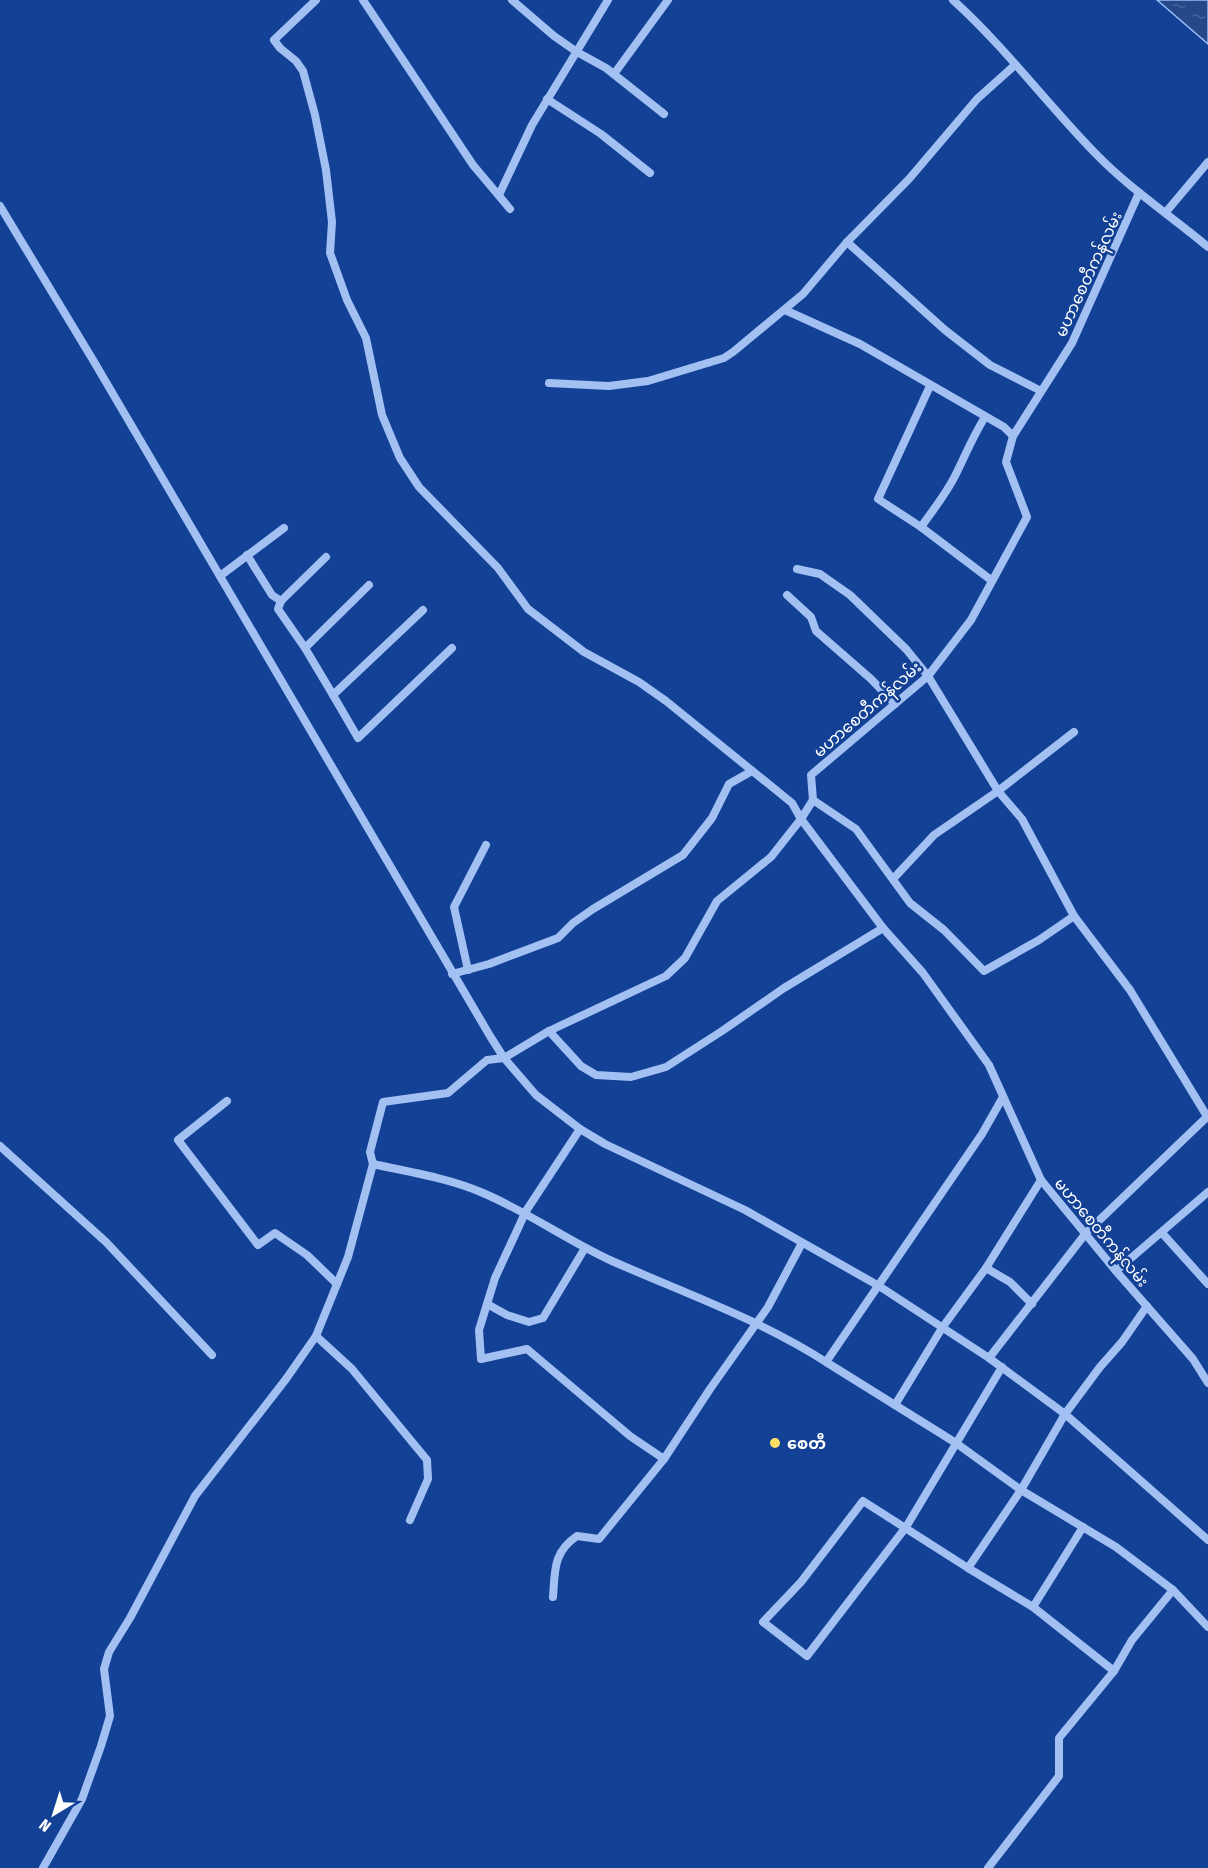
<svg xmlns="http://www.w3.org/2000/svg" width="1208" height="1868" viewBox="0 0 1208 1868" font-family="'Fira Sans Condensed','Noto Sans Myanmar',sans-serif">
<defs>
<pattern id="water-ripples" width="26" height="14" patternUnits="userSpaceOnUse" patternTransform="scale(1.5)"><rect width="26" height="14" fill="#254888"/><path d="M2 4q2-2 4 0t4 0M15 11q2-2 4 0t4 0" fill="none" stroke="#46639a"/></pattern>
</defs>
<rect width="100%" height="100%" fill="#134196"/>
<path fill="url(#water-ripples)" stroke="#95baf6" stroke-width="1.5" d="M1157,0h51v44z"/>
<g fill="none" stroke-linecap="round" stroke-linejoin="round">
<g stroke="#a3c0f3" stroke-width="8">
<path d="M316,0l-42,40 6,8 16,13 7,10 12,44 11,55 6,52 -2,31 17,47 19,38 16,77 18,43 19,29 79,81 30,41 56,43 55,30 27,19 126,102 9,16 -30,38 -54,44 -32,57 -19,18 -117,55 -45,27 -17,2 -39,33 -65,9 -13,50 3,12"/>
<path d="M363,0l110,165 37,44"/>
<path d="M512,0l42,36 23,16 29,16 58,46"/>
<path d="M953,0c52,47 94,104 143,154 34,35 75,62 112,93"/>
<path d="M614,74l54,-74"/>
<path d="M547,99l54,35 49,39"/>
<path d="M1139,193l-67,150 -59,93 -7,26 21,55 -56,103 -43,56 -117,99 2,25 -12,19 82,109 40,45 66,92 52,115 75,91 77,88 15,24"/>
<path d="M499,195l33,-70 76,-125"/>
<path d="M0,206l93,154 397,676 14,22 32,37 44,34 25,15 140,66 134,76 110,72 76,56 143,126"/>
<path d="M1166,212l42,-50"/>
<path d="M847,242l98,88 45,35 51,26"/>
<path d="M785,310l75,34 144,83 9,9"/>
<path d="M549,383l60,3 39,-5 76,-23 9,-6 70,-58 44,-52 62,-63 68,-80 38,-34"/>
<path d="M930,386l-52,113 43,28 70,53"/>
<path d="M921,527c12,-17 25,-33 34,-51 11,-22 17,-38 30,-59"/>
<path d="M247,555l25,40 9,6 45,-44"/>
<path d="M797,569l23,5 30,21 56,54 22,27 70,115 24,28 52,97 56,74 78,128"/>
<path d="M220,576l64,-48"/>
<path d="M787,595l24,22 5,14 55,48 24,25"/>
<path d="M281,601l-3,8 27,39 64,-63"/>
<path d="M305,648l28,47 90,-85"/>
<path d="M333,695l25,43 94,-90"/>
<path d="M813,800l43,29 54,74 34,27 40,41 55,-31 35,-24"/>
<path d="M893,879l41,-44 64,-44 76,-59"/>
<path d="M468,970l-14,-63 32,-62"/>
<path d="M452,974l37,-10 69,-26 15,-15 20,-14 90,-54 29,-37 17,-34 23,-13"/>
<path d="M549,1031l32,35 15,9 35,2 35,-10 56,-36 62,-43 99,-60"/>
<path d="M1003,1097l-21,37 -156,228 130,81 65,47 95,57 57,43 -41,50 -18,31"/>
<path d="M227,1101l-49,39 80,105 17,-12 32,22 30,29"/>
<path d="M580,1129l-54,82 -31,67 -16,52 2,29 46,-10 103,87 34,23"/>
<path d="M0,1146l106,96 106,113"/>
<path d="M1162,1233l46,51"/>
<path d="M986,1268l24,14 22,22"/>
<path d="M1116,1271l92,-79"/>
<path d="M487,1304l20,11 22,7 14,-4 42,-70"/>
<path d="M316,1336l36,33 75,91 1,19 -18,41"/>
<path d="M989,1358l97,-125 122,-117"/>
<path d="M895,1405l47,-77 44,-60 55,-88"/>
<path d="M968,1568l-105,-67 -62,81 -38,40 44,34 99,-129 96,-160"/>
<path d="M1173,1590l35,37"/>
<path d="M553,1597c2,-26 0,-45 24,-61l22,3 65,-80 46,-70 58,-82 34,-64"/>
<path d="M1033,1607l50,-80"/>
<path d="M43,1868l39,-69 19,-53 9,-30 -6,-47 5,-17 21,-34 65,-122 91,-117 30,-43 32,-79 25,-93c36,8 76,14 110,29 45,19 85,48 129,68 72,32 147,58 214,101"/>
<path d="M988,1868l71,-92v-38l55,-67 -81,-64 -65,-39 53,-78 44,-76 35,-47 22,-25 25,-36"/>
</g>
</g>
<circle fill="#ffe065" stroke="#134196" stroke-width="2" cx="775" cy="1443" r="6"/>
<g text-anchor="middle" stroke-width="5" stroke-linejoin="round" paint-order="stroke">
<g font-size="16" fill="#fff" stroke="#134196">
<text transform="translate(1088 274) rotate(-65)" y="6">မဟာစေတီကန်လမ်း</text>
<text transform="translate(867 709) rotate(-41)" y="6">မဟာစေတီကန်လမ်း</text>
<text transform="translate(1102 1232) rotate(50)" y="6">မဟာစေတီကန်လမ်း</text>
</g>
<g font-size="16" font-weight="bold" fill="#fff" stroke="#134196" text-anchor="start">
<text x="787" y="1449">စေတီ</text>
</g>
</g>
<g transform="translate(54 1814) rotate(218)" stroke="#134196" stroke-width="4.5" paint-order="stroke">
<path d="M0-4.5L10 22L0 15L-10 22Z" fill="#ffffff"/>
<text y="-9" font-size="16" font-weight="bold" text-anchor="middle" fill="#ffffff">N</text>
</g>
</svg>
